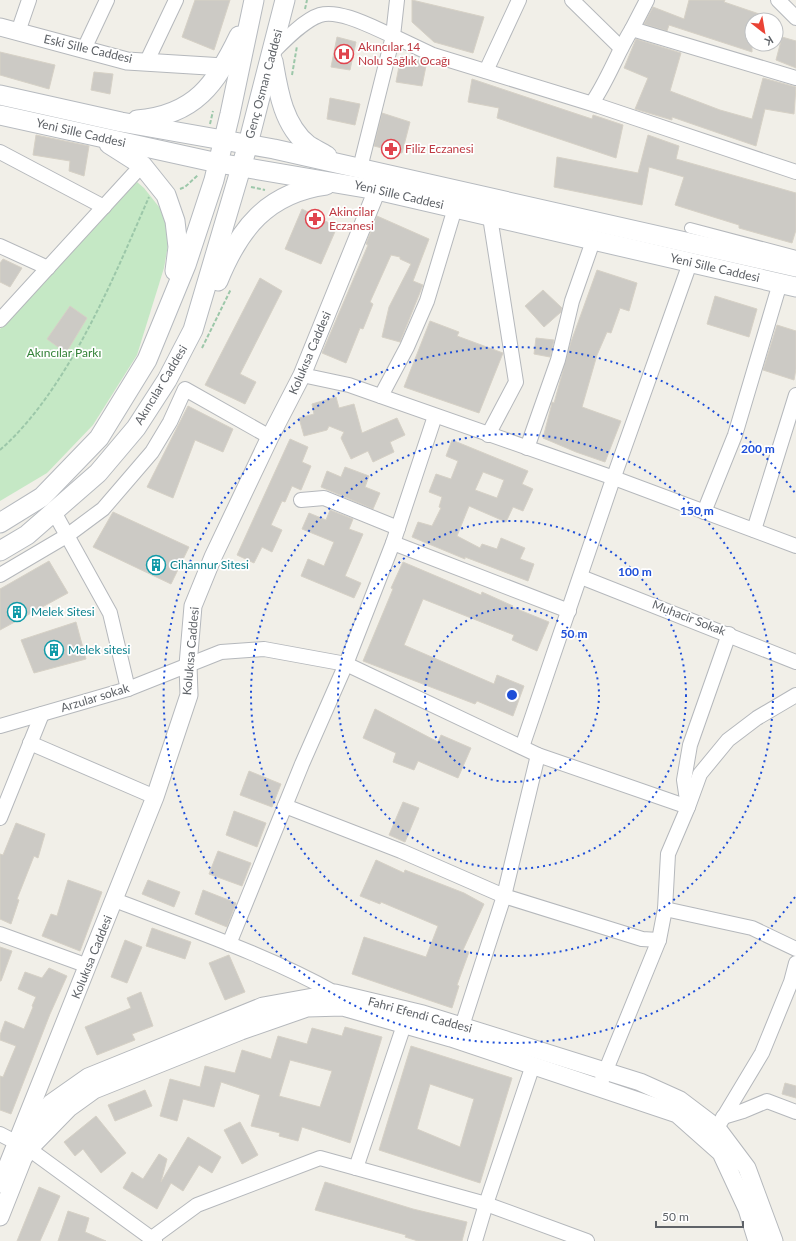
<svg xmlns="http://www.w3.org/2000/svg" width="796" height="1241" viewBox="0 0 796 1241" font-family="Lato,sans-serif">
<rect width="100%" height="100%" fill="#f1efe8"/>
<path fill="#c5e8c5" d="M137,182l7,6 19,24 6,27 -5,29 -27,87 -44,70 -46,48 -47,28v-172z"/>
<g fill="#cccac5" stroke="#d6d1c6" fill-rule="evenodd">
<path d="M195,0h35l-16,50 -32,-13z"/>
<path d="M412,0l72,17 -11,36 -39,-11 -22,-20z"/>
<path d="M689,0h36l-1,2 47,16v2h-19v32l-83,-27 -2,6 -23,-7 9,-17 31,12z"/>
<path d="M337,37l19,5 -6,28 -19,-3z"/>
<path d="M782,37l14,4v27l-20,-8z"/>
<path d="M636,39l45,14 -11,38 50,19 32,9 11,-41 33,9 -2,27 -29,-5 -9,37 -84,-29v3l-37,-11 13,-31 -24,-10z"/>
<path d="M0,52l55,13 -6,24 -49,-14z"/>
<path d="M401,56l26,5 -5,25 -26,-4z"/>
<path d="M94,72l19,2 -3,20 -19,-4z"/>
<path d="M472,79l120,40 1,-4 30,10 -7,33 -119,-40 2,-10 -31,-6z"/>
<path d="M330,98l30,6 -5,21 -28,-6z"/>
<path d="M382,113l28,9 -8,31 -28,-7z"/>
<path d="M36,135l53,11 -5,30 -15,-5 1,-10 -37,-6z"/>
<path d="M648,135l31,11 -3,13 120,34v37l-4,13 -53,-15v-3l-64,-20 9,-28 -35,-10 -7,38 -88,-18 3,-30 81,16z"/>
<path d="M302,209l35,18 -16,37 -36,-15z"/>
<path d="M377,216l52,23 -16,42 10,4 -23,57 -18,-5 7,-30 22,-43 -11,-5v-2l-9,-2 -21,47 3,2 -10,25 -3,-1 -14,35 -24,-10 46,-108 -2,-1z"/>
<path d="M3,259l19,9 -12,19 -10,-5v-19z"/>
<path d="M597,270l40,13 -8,28 -9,-3 -9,25 -4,-1 -10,23 -15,52 39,14 -16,41 -29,-10 -33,-14 8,-31 1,-5 2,1 17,-61z"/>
<path d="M260,278l22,13 -42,83 16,8 -11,22 -40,-19z"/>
<path d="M543,290l19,18 -1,4 -17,15 -19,-21z"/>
<path d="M715,296l42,13 -8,28 -42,-13z"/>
<path d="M70,306l17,12 -21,35 -19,-14z"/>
<path d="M430,321l29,11 -2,4 46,17 -24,60 -75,-26z"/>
<path d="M777,325l19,6v38l-2,11 -31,-10z"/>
<path d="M536,338l18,2 -4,17 -16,-3z"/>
<path d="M336,397l3,11 15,-4 8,29 35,-15 8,17 -15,7 4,10 -21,10 -5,-11 -17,8 -10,-21 3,-6 -15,-6 -2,4 -23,6 -5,-18 15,-4 -2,-10z"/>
<path d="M188,406l45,23 -10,23 -28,-12 -22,58 -26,-11z"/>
<path d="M290,439l18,8 -6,15 9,4 -10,24 -9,-4 -7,16 -3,-1 -11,24 11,5 -10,22 -10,-5 -8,16 -17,-8z"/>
<path d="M452,440l76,31 -6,13 11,5 -10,22 -10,-4 -7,15 -37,-16 -12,30 23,12 2,-4 15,5 4,-11 24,10 -5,11 14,5 -6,17 -63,-24v2l-53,-22 6,-15 14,4 9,-18 -2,-1 3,-10 -13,-5 7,-18 15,5 7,-18 -12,-5zM483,472l21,8 -7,18 -22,-8z"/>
<path d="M345,467l24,9 -4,11 15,6 -7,16 -52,-22 6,-16 14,6z"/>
<path d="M330,510l23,9 -4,10 14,5 -18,42 16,7 -7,15 -53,-22 7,-17 16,7 10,-24 -32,-13 7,-16 17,7z"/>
<path d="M113,512l76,35 -18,37 -78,-37z"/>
<path d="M49,561l19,32 -68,37v-41z"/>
<path d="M403,562l78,33 1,-3 31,14 -1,1 37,15 -12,29 -25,-11 2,-5 -91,-36 -19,46 90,39 3,-9 27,11 -11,30 -36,-15 -2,3 -112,-43 30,-72 -2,-1z"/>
<path d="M76,622l10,37 -52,14 -13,-33z"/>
<path d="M375,709l63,33 3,-7 30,13 -13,30 -40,-17 -4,9 -21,-8 3,-9 -33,-15z"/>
<path d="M249,771l32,13 -9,23 -32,-12z"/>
<path d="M403,802l16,6 -14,34 -16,-7z"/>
<path d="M234,811l32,12 -9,24 -31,-12z"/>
<path d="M16,823l29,11 -7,24 -4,-2 -17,43 2,1 -8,24 -11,-5v-65l3,1z"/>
<path d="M218,851l33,12 -9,23 -33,-12z"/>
<path d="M376,860l28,13 1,-3 59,23 20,11 -21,46 6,2 -12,33 2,1 -7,22 -100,-34 12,-37 62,20 12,-31 -57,-24 -1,2 -20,-8z"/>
<path d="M68,880l34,12 -22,59 -38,-15 9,-22 6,2z"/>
<path d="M148,880l32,12 -6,15 -32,-13z"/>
<path d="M203,890l33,13 -9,24 -32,-13z"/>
<path d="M152,928l39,14 -6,17 -39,-13z"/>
<path d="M125,940l17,7 -15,36 -16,-6z"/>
<path d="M0,947l12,4 -11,30h-1z"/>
<path d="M229,955l16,37 -20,8 -16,-37z"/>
<path d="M49,968l18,8 -17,38 -39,100 -11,-4v-34l3,1 13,-31 -16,-6v-5l5,-14 19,8 9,-22 -1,-1 4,-9 -18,-8 7,-17 17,6z"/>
<path d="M141,992l12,34 -21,8 3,6 -38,15 -12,-28 46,-19 -4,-10z"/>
<path d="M345,1027l37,10 -32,106 -48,-16 -4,14 -19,-5 1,-3 -29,-7 9,-31 -39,-13 -7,25 -31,-8 -6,22 -17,-5 10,-37 30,8 5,-21 30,7 7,-23 29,9 7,-23 29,8 5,-16 30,8zM290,1060l42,11 -12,36 -41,-11z"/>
<path d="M411,1046l101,32 -32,105 -101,-33zM430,1084l44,15 -14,48 -43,-18z"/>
<path d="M785,1083l11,3v12l-14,-4z"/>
<path d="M145,1090l7,16 -37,15 -7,-16z"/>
<path d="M96,1116l30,37 -25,20 -18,-24 -8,7 -11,-14z"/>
<path d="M240,1122l18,33 -16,9 -18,-34z"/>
<path d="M188,1137l33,20 -9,16 -13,-8 -16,26 -12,-8 -14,26 -34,-21 9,-16 11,7 16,-25 8,5 -6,23z"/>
<path d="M325,1182l88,27 54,13 -5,19h-44l-13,-4 1,-2 -91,-25z"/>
<path d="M39,1187l21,9 -20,45h-23z"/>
<path d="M68,1211l21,7 -4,14 21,9h-48z"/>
</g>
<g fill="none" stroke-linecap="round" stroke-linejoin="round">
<g stroke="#b5b8bc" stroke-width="12">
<path id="pedestrian" d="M690,228l106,28"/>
</g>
<g stroke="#b5b8bc" stroke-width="16">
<g id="minor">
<path d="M397,0l-4,36 40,19 166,51 197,66"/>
<path d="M572,0l49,48"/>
<path d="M647,0l-15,29 164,49"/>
<path d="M778,0l18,18"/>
<path d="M18,32l11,-32"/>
<path d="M84,49l23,-49"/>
<path d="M272,53c12,-12 32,-33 48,-38 20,-6 54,13 73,21l-33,132"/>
<path d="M147,61l29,-61"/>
<path d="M486,71l33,-71"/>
<path d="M592,103c16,-23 25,-50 40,-74"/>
<path d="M0,152l104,55"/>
<path d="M0,246l48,22"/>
<path d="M0,320l142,-155"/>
<path d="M302,375l47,10 265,93 182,68"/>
<path d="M381,396l26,-49 20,-46 28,-93"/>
<path d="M488,435l28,-53 -26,-165"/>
<path d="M527,448l31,-88 14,-59 21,-60"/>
<path d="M301,500l23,-2 74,30"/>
<path d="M54,512l56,101 18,76"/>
<path d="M704,512l31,-77 45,-152"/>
<path d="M754,530l42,-135"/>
<path d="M393,543l176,68"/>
<path d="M0,575l68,-40 35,-26 49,-57 18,-30 15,-33 85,48"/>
<path d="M581,577l215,85"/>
<path d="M0,726l128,-37 93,-37 43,-3 82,15 192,91 150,52 12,-33 28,-34 29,-22 39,-23"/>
<path d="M30,743l125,54"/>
<path d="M522,747l89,-262 79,-222"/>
<path d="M285,806l116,45 103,45 138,43 17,1"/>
<path d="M0,818l42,-104"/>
<path d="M115,900c74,29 150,54 220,93"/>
<path d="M665,909l87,19 44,21"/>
<path d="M0,934l88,32"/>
<path d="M229,944l73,-180 44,-100 47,-121 42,-127"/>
<path d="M462,1026l42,-130 34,-141"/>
<path d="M599,1087l60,-147 6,-31 3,-55 20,-47 -4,-27 6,-35 39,-111"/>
<path d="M723,1117l20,-6 24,-10 29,11"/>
<path d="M717,1128l45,-75 29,-71 5,-19"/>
<path d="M0,1134l29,15 126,92"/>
<path d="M356,1168l48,-143"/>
<path d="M151,1241l1,-3 45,-33 123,-47 166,46 101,37"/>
<path d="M475,1241l11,-37 47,-139"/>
</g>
</g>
<g stroke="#b5b8bc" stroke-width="19">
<g id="tertiary">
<path d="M0,27l127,34 97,6"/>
<path d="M26,1131l25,-28 37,-26 175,-71 72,-13 88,21 217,68 40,18 37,28 30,40 27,73"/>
<path d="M0,1184l155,-387 34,-102 -1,-30 5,-59 20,-49 57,-120 32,-62 75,-185"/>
<path d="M0,1217l23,-58 6,-10 40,-41 25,-18 147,-59 66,-23 36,-1 108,31 226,76 44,39 26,56 10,32"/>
</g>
</g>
<g stroke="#b6babf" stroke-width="21">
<g id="secondary">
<path d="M273,61c5,29 10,64 35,84 6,4 13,7 19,11"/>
<path d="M0,95l121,27 153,27 522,118"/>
<path d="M0,115l218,48 159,27 419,97"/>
<path d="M137,120c58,-5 79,-36 102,-84"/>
<path d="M109,144l33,21 24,30 9,26 3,26 -3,24"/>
<path d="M218,281c21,-52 49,-88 108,-96"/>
<path d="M0,523l42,-26 57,-59 48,-78 39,-95 28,-85 16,-66 24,-114"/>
<path d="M0,551l27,-16 71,-62 38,-45 31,-48 26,-50 55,-186 37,-144"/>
</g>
</g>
<g stroke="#9cc7a9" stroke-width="2" stroke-dasharray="4 2" stroke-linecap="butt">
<path d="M305,9l2,-9"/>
<path d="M292,75l5,-29"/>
<path d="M210,124l3,-13"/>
<path d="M251,187l14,3"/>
<path d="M180,189l5,-2 13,-12"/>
<path d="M202,348l29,-59"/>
<path d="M0,450c68,-60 113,-171 149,-253"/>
</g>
<use href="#pedestrian" stroke="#fff" stroke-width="10"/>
<use href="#minor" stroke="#fff" stroke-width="14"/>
<use href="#tertiary" stroke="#fff" stroke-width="17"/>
<use href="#secondary" stroke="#fff" stroke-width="19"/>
</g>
<g fill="none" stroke="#1d4ed8" stroke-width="2" stroke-dasharray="2 4">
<circle cx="512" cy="695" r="87"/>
<circle cx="512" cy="695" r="174"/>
<circle cx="512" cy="695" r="261"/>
<path d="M795 897A348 348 0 1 1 795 493"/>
</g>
<defs>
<g id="hospital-ring" transform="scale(1)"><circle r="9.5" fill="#fff" stroke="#e0444e" stroke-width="1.5"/><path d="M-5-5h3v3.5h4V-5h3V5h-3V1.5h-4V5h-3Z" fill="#e0444e"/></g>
<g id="pharmacy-ring" transform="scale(1)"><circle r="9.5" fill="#fff" stroke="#e0444e" stroke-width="1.5"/><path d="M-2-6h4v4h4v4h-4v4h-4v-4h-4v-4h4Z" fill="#e0444e"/></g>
<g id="building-ring" transform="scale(1)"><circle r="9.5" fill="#fff" stroke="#0f9aa8" stroke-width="1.5"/><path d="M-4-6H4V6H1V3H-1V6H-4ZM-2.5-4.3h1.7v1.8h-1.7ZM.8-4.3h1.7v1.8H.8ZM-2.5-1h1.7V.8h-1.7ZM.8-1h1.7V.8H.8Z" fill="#0f9aa8"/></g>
</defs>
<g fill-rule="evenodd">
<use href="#hospital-ring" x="344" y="54"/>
<use href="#pharmacy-ring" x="391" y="149"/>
<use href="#pharmacy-ring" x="315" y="219"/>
<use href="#building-ring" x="156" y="565"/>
<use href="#building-ring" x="17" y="612"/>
<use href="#building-ring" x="54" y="650"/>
</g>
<g text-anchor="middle" stroke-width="3.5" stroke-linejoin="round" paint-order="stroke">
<g font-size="12" fill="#be3a42" stroke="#fff" text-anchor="start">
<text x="358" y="51">Akıncılar 14<tspan x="358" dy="14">Nolu Sağlık Ocağı</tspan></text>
<text x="405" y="153">Filiz Eczanesi</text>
<text x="329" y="216">Akincilar<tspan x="329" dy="14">Eczanesi</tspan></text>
</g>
<g font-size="12" fill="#5f6368" stroke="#fff">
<text transform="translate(88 49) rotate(13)" y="4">Eski Sille Caddesi</text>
<text transform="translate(264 84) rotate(-75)" y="4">Genç Osman Caddesi</text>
<text transform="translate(81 133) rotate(13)" y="4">Yeni Sille Caddesi</text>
<text transform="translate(399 195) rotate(13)" y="4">Yeni Sille Caddesi</text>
<text transform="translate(715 268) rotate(13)" y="4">Yeni Sille Caddesi</text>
<text transform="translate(310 353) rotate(-67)" y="4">Kolukısa Caddesi</text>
<text transform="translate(161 385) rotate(-59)" y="4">Akıncılar Caddesi</text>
<text transform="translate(689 618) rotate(21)" y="4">Muhacir Sokak</text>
<text transform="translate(191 651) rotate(-85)" y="4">Kolukısa Caddesi</text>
<text transform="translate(95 698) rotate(-17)" y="4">Arzular sokak</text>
<text transform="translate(92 957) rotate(-68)" y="4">Kolukısa Caddesi</text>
<text transform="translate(420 1015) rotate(15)" y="4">Fahri Efendi Caddesi</text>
</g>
<g font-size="12" fill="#348238" stroke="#fff">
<text x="64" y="357">Akıncılar Parkı</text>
</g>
<g font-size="12" fill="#0d838f" stroke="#fff" text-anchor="start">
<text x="170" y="569">Cihannur Sitesi</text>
<text x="31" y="616">Melek Sitesi</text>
<text x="68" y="654">Melek sitesi</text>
</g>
</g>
<circle cx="512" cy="695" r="6" fill="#1d4ed8" stroke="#fff" stroke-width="2"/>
<g font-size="12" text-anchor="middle" font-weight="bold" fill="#1d4ed8" stroke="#fff" stroke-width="3.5" stroke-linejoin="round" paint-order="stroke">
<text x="758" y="453">200 m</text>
<text x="697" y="515">150 m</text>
<text x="635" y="576">100 m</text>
<text x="574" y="638">50 m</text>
</g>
<g transform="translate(764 32) rotate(149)"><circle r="19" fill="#ffffff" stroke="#bfc1c3"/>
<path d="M0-3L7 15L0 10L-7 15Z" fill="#ea4335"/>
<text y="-6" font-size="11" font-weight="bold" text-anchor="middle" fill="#5f6368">K</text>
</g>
<path d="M656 1221v6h87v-6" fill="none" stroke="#5f6368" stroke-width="2"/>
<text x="662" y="1221" font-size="12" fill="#5f6368" stroke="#ffffff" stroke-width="3" paint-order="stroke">50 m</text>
</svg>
